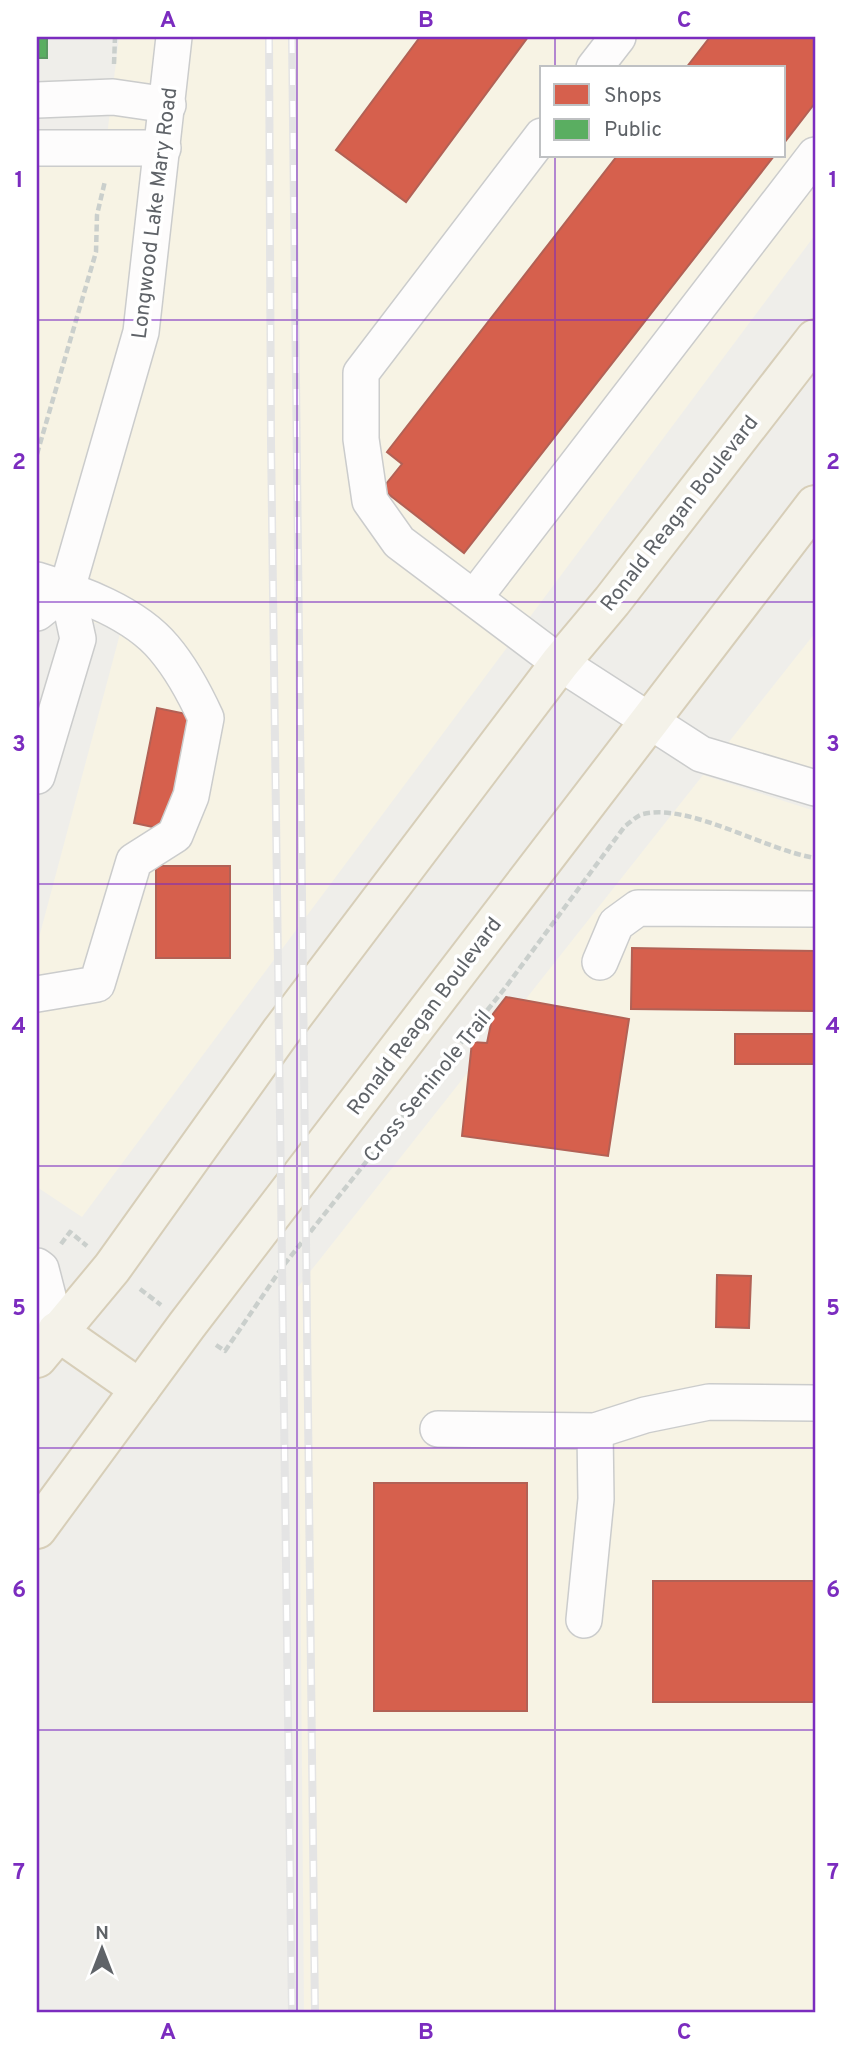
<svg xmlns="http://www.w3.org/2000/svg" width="852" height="2050" viewBox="0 0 852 2050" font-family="Overpass,sans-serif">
<rect width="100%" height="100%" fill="#efeeea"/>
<g fill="#f7f3e4" fill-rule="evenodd">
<path d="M119,37h39l-34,290 -70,246 -17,17v-449l70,-5z"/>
<path d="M191,37h624v198l-733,982 -45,-30v-242l84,-315 -29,-8 -6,-36 71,-252zM542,68h242v88h-242z"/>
<path d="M815,633v138l-87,-28z"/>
<path d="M703,775l112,36v1202h-511l-6,-726z"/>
</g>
<g fill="#d6604d" stroke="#b26155" stroke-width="2">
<path d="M420,37h108l-122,165 -70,-52z"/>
<path d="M710,37h105v66l-31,40v-75h-98z"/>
<path d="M617,156h157l-310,397 -82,-64 20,-25 -15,-12z"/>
<path d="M157,708l34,7 -24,115 -33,-7z"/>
<rect x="156" y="866" width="74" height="92"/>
<path d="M632,948l183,3v60l-184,-2z"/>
<path d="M506,997l123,22 -21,137 -146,-20 10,-94 15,1 6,-29z"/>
<rect x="735" y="1034" width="80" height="30"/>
<path d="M717,1275l34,1 -2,52 -33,-1z"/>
<rect x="374" y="1483" width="153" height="228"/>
<rect x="653" y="1581" width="162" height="121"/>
</g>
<rect fill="#5aae61" stroke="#5c9863" stroke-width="2" x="37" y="37" width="10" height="21"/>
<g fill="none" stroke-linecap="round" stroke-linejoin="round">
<g stroke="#cbcccc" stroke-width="38">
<g id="minor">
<path d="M594,68l24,-31"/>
<path d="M37,100l76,-3 55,8"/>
<path d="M542,136l-181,237v66l9,62 29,41 161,121 141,91 114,34"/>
<path d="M37,148h126"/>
<path d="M37,580c43,13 98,33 127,68 17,20 31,46 42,70l-15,78 -16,39 -41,26 -37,123 -60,10"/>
<path d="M474,598l341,-443"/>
<path d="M37,613l30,-24"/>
<path d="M37,776l41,-137 -11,-50 74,-257 33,-295"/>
<path d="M600,962l16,-38 22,-16 177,1"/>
<path d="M37,1266l4,3 16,62 -20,-4"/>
<path d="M438,1429l157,2 50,-16 64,-13 106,1"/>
<path d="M584,1620l12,-121 -1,-68"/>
</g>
</g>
<g stroke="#d7ceb8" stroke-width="42">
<g id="major">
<path d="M57,1331l83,58"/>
<path d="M37,1358l75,-90 168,-235 280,-370 52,-62 203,-262"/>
<path d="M37,1529l150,-204 628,-820"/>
</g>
</g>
<g stroke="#cacfcc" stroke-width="4.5" stroke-dasharray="7 3.5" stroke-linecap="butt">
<path d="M114,64l1,-27"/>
<path d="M37,454l59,-202 1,-37 8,-34"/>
<path d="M61,1244l9,-12 17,14"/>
<path d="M140,1289l21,16"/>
<path d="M216,1345l9,6 58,-85 222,-278 120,-162c6,-4 11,-10 18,-12 47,-11 122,36 172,44"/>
</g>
<use href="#minor" stroke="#fdfcfc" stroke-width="35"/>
<use href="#major" stroke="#f4f2e9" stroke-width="38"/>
<g stroke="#e4e4e4" stroke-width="8">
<g id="rail">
<path d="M269,37l2,405 21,1571"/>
<path d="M292,37l23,1976"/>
</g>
</g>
<use href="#rail" stroke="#fff" stroke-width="5" stroke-dasharray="16" stroke-linecap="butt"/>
</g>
<path fill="none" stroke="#7b2cbf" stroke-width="2" stroke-opacity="0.55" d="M297,37v1976M555,37v31M555,156v1857M37,320h778M37,602h778M37,884h778M37,1166h778M37,1448h778M37,1730h778"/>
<g text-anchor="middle" stroke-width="7" stroke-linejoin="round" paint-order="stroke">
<g font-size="21" fill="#5f6368" stroke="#fff">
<text transform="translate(154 213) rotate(-83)" y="7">Longwood Lake Mary Road</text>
<text transform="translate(679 513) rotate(-52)" y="7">Ronald Reagan Boulevard</text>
<text transform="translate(424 1016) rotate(-53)" y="7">Ronald Reagan Boulevard</text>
<text transform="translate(427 1086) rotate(-51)" y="7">Cross Seminole Trail</text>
</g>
</g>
<rect width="852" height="2050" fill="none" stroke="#ffffff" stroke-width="77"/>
<rect x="540" y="66" width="245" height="91" fill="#ffffff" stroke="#bfc1c3" stroke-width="2"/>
<rect x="554" y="84" width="35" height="21" fill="#d6604d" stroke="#bfc1c3" stroke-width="2"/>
<text x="604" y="102" font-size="21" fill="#5f6368">Shops</text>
<rect x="554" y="119" width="35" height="21" fill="#5aae61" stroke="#bfc1c3" stroke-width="2"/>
<text x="604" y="136" font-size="21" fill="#5f6368">Public</text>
<g transform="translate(102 1949)" stroke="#ffffff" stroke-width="5" paint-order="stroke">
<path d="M0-5L12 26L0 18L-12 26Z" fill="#5f6368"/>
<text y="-10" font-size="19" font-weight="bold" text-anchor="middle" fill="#5f6368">N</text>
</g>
<rect x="38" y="38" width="776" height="1973" fill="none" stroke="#7b2cbf" stroke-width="2.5"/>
<g font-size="23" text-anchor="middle" font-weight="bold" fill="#7b2cbf">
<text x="168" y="27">A</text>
<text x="426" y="27">B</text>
<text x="684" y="27">C</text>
<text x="19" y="187">1</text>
<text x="833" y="187">1</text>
<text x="19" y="469">2</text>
<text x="833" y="469">2</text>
<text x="19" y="751">3</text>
<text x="833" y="751">3</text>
<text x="19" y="1033">4</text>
<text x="833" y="1033">4</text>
<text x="19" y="1315">5</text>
<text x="833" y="1315">5</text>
<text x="19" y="1597">6</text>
<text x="833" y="1597">6</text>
<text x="19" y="1879">7</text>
<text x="833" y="1879">7</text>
<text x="168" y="2039">A</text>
<text x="426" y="2039">B</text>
<text x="684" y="2039">C</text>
</g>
</svg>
